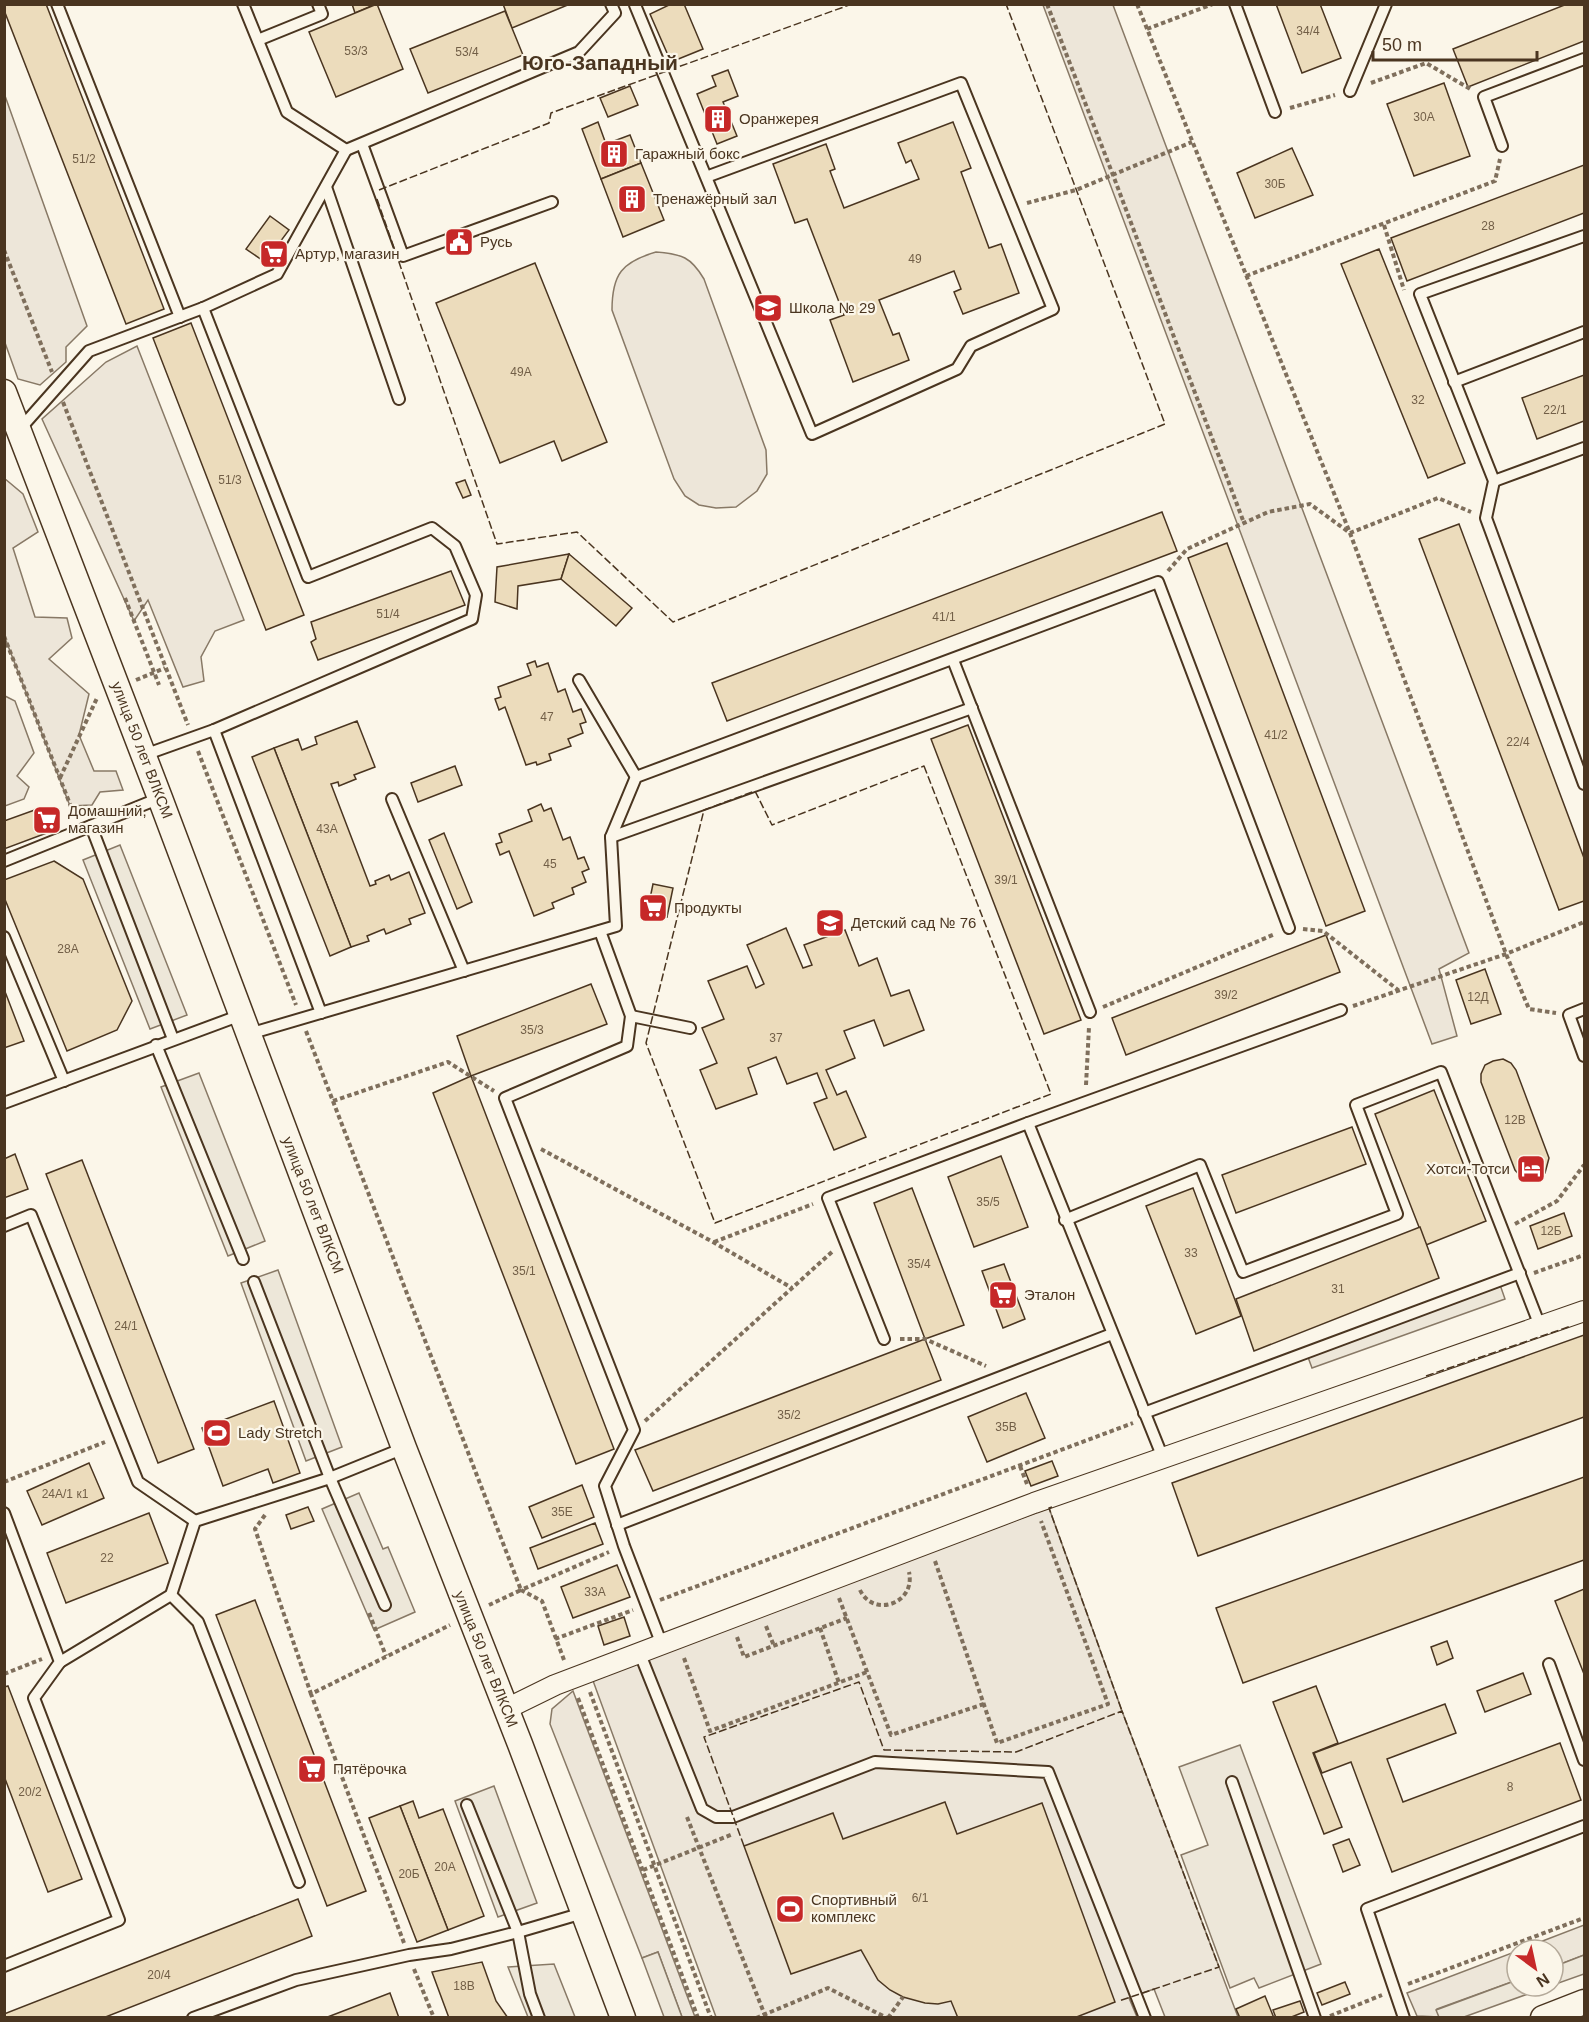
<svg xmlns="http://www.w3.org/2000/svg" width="1589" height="2022" viewBox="0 0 1589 2022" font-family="Helvetica,sans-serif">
<rect width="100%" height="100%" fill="#fbf6e9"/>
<g fill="#ede6d9" stroke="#887966" stroke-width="1.5">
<path d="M1043,5h70l356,948 -30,16 18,67 -25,8z"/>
<path d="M4,93l83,233 -21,21v15l-26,23 -22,-6 -14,-39z"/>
<path d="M656,252c26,2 35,5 48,27l62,171 1,24 -10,17 -21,16 -20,1 -17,-3 -14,-9 -11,-17 -62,-169c0,-36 10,-48 44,-58z"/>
<path d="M137,346l107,274 -29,11 -14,26 3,24 -21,6 -35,-87 -14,21 -92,-202 64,-57z"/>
<path d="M4,478l19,16 15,38 -25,16 22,69 32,1 5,20 -23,21 40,35 -10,41 15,36h22l7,19 -23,2 -8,13 -22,1 -65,-168z"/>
<path d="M5,696l10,5 19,52 -17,23 12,11 -5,12 -19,7z"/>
<path d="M1049,1508l73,203 116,306h-73l-11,-28 -25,9 8,19h-421l-124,-339z"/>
<path d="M573,1691l122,326h-13l-24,-65 -16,6 -92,-234 2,-15z"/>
<path d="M1584,1925v30l-31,12v-17h-34z"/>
<path d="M1517,1951v29l-80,29 2,8 -22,-1 -10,-23z"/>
</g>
<g fill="#ede7d9" stroke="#887966" stroke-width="1.5">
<path d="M120,845l67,170 -37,14 -67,-169z"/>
<path d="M199,1073l66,168 -37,15 -67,-169z"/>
<path d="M278,1270l64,177 -36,14 -65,-178z"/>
<path d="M1498,1279l7,20 -193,69 -7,-19z"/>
<path d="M359,1493l24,56 5,-2 27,65 -41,18 -52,-121z"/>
<path d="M1240,1745l81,219 -62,24 -5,-10 -24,10 -49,-133 27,-10 -29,-78z"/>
<path d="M494,1786l43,117 -39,14 -43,-116z"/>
<path d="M658,1952l24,65h-18l-22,-59z"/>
<path d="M1584,1955v19l-31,11v-18z"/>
<path d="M554,1964l21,53h-47l-20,-50z"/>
<path d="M1517,1980v6h33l-86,31h-25l-3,-7z"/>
</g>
<g fill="#ecdcbc" stroke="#4a3520" stroke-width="1.5">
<path d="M4,4h42l118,305 -38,15 -122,-314z"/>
<path d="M352,4h24l-21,9z"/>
<path d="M377,4l26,65 -67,28 -27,-65z"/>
<path d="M503,4h67l-58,24z"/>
<path d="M671,4h13l19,45 -32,13 -21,-48z"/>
<path d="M1276,4h44l21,54 -39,15z"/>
<path d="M1567,4h17v37l-116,46 -15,-38z"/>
<path d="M505,11l18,44 -95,38 -18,-44z"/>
<path d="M728,70l10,26 -15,6 14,34 -20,8 -20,-50 19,-8 -4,-10z"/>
<path d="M1444,83l26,73 -56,20 -27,-72z"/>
<path d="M630,86l8,19 -30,12 -8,-19z"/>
<path d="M598,122l8,22 24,-9 11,28 -40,16 -19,-50z"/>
<path d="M953,122l18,46 -10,4 28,76 12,-4 18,49 -56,21 -9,-22 7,-3 -7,-18 -75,29 14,35 6,-2 10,27 -56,22 -23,-62 14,-5 -37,-96 -12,4 -22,-59 53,-20 9,25 -5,2 14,37 75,-29 -8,-19 -5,3 -8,-20z"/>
<path d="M1292,148l21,47 -58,23 -18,-45z"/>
<path d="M641,163l23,57 -41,17 -22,-58z"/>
<path d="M1584,165v48l-177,68 -16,-43z"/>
<path d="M270,216l19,14 -24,32 -19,-13z"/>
<path d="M1379,249l86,214 -37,15 -87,-214z"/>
<path d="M535,263l72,179 -45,19 -8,-20 -54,22 -64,-160z"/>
<path d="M191,323l113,292 -38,15 -113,-292z"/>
<path d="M1584,375v46l-47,18 -15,-41z"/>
<path d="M465,480l6,15 -8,3 -7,-15z"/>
<path d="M1162,512l15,39 -450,170 -15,-38z"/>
<path d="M1459,524l125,334v43l-25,9 -140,-371z"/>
<path d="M1227,543l138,368 -39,15 -138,-368z"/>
<path d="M569,554l-8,25 -43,7 -1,23 -22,-7 2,-35z"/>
<path d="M569,554l63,54 -16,18 -55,-47z"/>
<path d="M451,571l14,34 -147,55 -7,-18 5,-3 -5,-17z"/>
<path d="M535,661l2,6 11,-4 10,29 7,-3 8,23 8,-3 5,13 -6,2 3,9 -15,6 3,7 -22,8 2,6 -14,5 -1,-3 -10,3 -21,-58 -6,3 -4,-11 6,-2 -3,-10 33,-12 -4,-11z"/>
<path d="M357,721l18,46 -21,8 2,4 -17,7 -1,-4 -7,2 39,102 6,-2 -1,-3 14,-6 2,5 18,-8 16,41 -16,6 2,5 -25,10 -2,-5 -17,7 2,5 -18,6 -77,-199 24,-9 4,11 15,-6 -2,-7z"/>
<path d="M968,725l113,295 -37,14 -113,-295z"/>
<path d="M274,748l77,199 -21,9 -78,-199z"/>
<path d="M455,766l7,19 -44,17 -7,-19z"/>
<path d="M541,804l3,7 7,-3 12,32 7,-3 8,22 6,-2 5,12 -7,3 4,10 -14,6 2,6 -22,9 2,5 -20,8 -25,-65 -9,4 -4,-11 6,-2 -3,-8 33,-13 -4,-11z"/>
<path d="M43,807l9,24 -48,18v-28z"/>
<path d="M444,833l28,69 -15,7 -28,-69z"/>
<path d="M54,861l29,18 49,122 -15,29 -50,21 -63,-154v-17z"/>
<path d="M653,884l20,4 -6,29 -20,-4z"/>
<path d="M786,928l17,40 9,-3 -8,-20 41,-15 14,36 18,-8 14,38 18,-6 15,40 -40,16 -10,-26 -30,11 11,27 -29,12 11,25 9,-4 20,46 -32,13 -20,-47 13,-5 -10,-25 -30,11 -11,-27 -28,11 9,26 -41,15 -16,-39 17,-7 -15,-35 22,-9 -16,-38 39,-15 9,22 8,-4 -17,-39z"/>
<path d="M1326,935l14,37 -214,83 -14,-37z"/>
<path d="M1485,969l16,45 -30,10 -15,-44z"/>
<path d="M591,984l16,40 -136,52 -14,-40z"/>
<path d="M4,989l20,52 -20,7z"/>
<path d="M1503,1059l8,4 5,7 33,88 -4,15 -8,6 -9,1 -7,-3 -6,-7 -34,-88v-8l4,-9 8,-4z"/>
<path d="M471,1076l143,373 -38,15 -143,-371z"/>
<path d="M1434,1090l52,131 -60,24 -51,-131z"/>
<path d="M1352,1127l14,37 -130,49 -14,-38z"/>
<path d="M15,1154l13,35 -24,9v-39z"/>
<path d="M1001,1156l27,71 -54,20 -26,-70z"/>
<path d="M82,1160l112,289 -36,14 -112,-289z"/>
<path d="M912,1188l52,137 -39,14 -51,-136z"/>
<path d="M1193,1188l48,128 -45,18 -50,-128z"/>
<path d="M1564,1213l8,23 -34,13 -8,-23z"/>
<path d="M1420,1227l19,51 -185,73 -18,-52z"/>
<path d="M1004,1264l21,55 -22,9 -21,-57z"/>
<path d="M1584,1335v82l-386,139 -26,-73z"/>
<path d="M925,1339l16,41 -288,111 -18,-41z"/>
<path d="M1026,1393l19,45 -58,24 -19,-45z"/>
<path d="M274,1401l26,72 -27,10 -5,-14 -45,17 -21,-58z"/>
<path d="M1052,1461l6,15 -27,10 -6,-15z"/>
<path d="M89,1463l15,35 -62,27 -15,-34z"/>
<path d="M1584,1477v83l-341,123 -27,-75z"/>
<path d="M582,1485l12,32 -52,21 -13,-31z"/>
<path d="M308,1507l6,14 -23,8 -5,-14z"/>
<path d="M149,1513l19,50 -102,40 -19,-50z"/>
<path d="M595,1523l8,21 -65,25 -8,-21z"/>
<path d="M617,1565l13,32 -57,21 -12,-31z"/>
<path d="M1584,1589v85l-29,-73z"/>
<path d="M255,1600l111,291 -39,15 -111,-291z"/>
<path d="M624,1617l6,19 -26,9 -6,-19z"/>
<path d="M1447,1641l6,17 -16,7 -6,-18z"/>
<path d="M1523,1673l8,21 -46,18 -8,-21z"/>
<path d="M8,1686l74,193 -34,13 -44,-116v-89z"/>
<path d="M1316,1686l22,57 -25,10 29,74 -18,7 -51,-132z"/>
<path d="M1445,1704l11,29 -69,26 16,43 157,-59 21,57 -189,72 -41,-110 -29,11 -8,-20z"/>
<path d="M413,1801l6,17 24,-9 41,107 -36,14 -48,-124z"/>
<path d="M945,1802l12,32 85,-31 73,199 -41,16h-116l-7,-17 -13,3 -13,-1 -22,-6 -13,-7 -12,-10 -17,-30 -70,24 -47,-128 89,-33 10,26z"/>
<path d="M400,1806l48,124 -31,12 -48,-124z"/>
<path d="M1349,1839l11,26 -17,7 -10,-27z"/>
<path d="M298,1899l14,37 -209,82h-99v-4z"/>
<path d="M482,1962l14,39 12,17h-59l-17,-46z"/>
<path d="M1345,1982l5,12 -28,11 -5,-12z"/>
<path d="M390,1993l9,25h-74z"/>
<path d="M1265,1996l9,22h-34l-4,-9z"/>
<path d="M1300,2001l4,11 -15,6h-13l-3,-8z"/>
</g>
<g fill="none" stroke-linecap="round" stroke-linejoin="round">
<g stroke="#4a3520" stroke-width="14">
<g id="service">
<path d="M57,4l123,313"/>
<path d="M1235,4l40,108"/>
<path d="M635,5l177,429 145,-65 14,-23 82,-37 -92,-226 -255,94"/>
<path d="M258,40l64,-26 -4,-10"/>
<path d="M1350,91l36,-87"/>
<path d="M362,144l41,112 149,-54"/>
<path d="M1502,146l-18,-49 100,-38"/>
<path d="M346,150l233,-98 36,-39 -4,-9"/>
<path d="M326,187l73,212"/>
<path d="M1584,236l-164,58 74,187 -8,37 98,266"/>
<path d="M1454,382l130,-50"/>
<path d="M20,429l69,-78 114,-43 74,-34 69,-124 -59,-38 -44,-108"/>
<path d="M1494,481l90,-33"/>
<path d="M953,660l137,352"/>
<path d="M579,680l57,97"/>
<path d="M214,730l107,283"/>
<path d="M144,755l70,-25 258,-111 4,-24 -21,-49 -23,-18 -124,49 -105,-269"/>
<path d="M392,799l72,172"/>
<path d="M91,826l82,213"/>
<path d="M611,837l361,-129"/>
<path d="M4,861l156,-63"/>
<path d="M600,931l31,85 -4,30 -122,52 129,332 -29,56 19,60 38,99"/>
<path d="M4,937l60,144"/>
<path d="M1584,1009l-15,6 15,41"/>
<path d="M631,1016l59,12"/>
<path d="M249,1034l367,-108 -5,-89 25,-60 522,-195 131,346"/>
<path d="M156,1045l87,214"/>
<path d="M4,1103l237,-88"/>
<path d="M1028,1123l313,-113"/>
<path d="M1065,1220l135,-55 43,107 154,-58 -41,-109 85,-33 99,254"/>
<path d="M4,1226l27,-11 107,267 57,39"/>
<path d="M254,1282l76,196 55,127"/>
<path d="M884,1339l-56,-141 200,-75 135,335"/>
<path d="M1144,1413l376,-140"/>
<path d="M4,1513l56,149 -26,36 85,222 -115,46"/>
<path d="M617,1525l495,-191"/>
<path d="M171,1595l24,-74 135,-43 74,-30"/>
<path d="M640,1654l62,155 14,8h17l142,-55 173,10 97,246"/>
<path d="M60,1662l111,-67 27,27 101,260"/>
<path d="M1549,1664l35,96"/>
<path d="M1232,1782l83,236"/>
<path d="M467,1805l51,127 12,62 9,24"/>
<path d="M193,2018l103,-38 113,-25 42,-6 67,-17 65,-19"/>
<path d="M1404,2018l-37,-109 217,-83"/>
</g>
</g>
<g stroke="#4a3520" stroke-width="22">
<path id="minor" d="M506,1709l49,-24 479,-182 550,-192"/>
</g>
<g stroke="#4a3520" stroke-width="27">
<g id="tertiary">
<path d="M4,392l156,406 244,650 116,296 103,274"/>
<path d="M1543,2018l41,-16"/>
</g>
</g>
<g stroke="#7f6f5c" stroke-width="4" stroke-dasharray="4.5 3" stroke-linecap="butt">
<path d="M1047,4l66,171 131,348"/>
<path d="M1137,4l213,529 156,421 23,55 27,4"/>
<path d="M1147,29l66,-25"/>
<path d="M1371,83l55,-20 46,27"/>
<path d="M1290,108l45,-13"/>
<path d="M1027,203l49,-13 116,-48"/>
<path d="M1384,225l20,65"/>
<path d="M4,250l48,122"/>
<path d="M1246,276l249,-95 5,-22"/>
<path d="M63,402l125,323"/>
<path d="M1168,571l19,-22 81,-37 42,-8 40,29 88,-35 33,14"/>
<path d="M125,598l34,87"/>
<path d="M4,636l71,181"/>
<path d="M136,680l29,-12"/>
<path d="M198,751l98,254"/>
<path d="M60,778l37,-80"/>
<path d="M1303,929l20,2 75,59"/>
<path d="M1353,1006l153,-52 78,-32"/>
<path d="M1103,1007l172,-73"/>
<path d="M306,1031l215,559 -32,15"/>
<path d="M1086,1085l3,-58"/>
<path d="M333,1101l115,-39 46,29"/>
<path d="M541,1149l172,93 79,46"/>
<path d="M1515,1224l42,-23 27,-36"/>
<path d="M714,1242l99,-38"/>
<path d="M1534,1273l50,-18"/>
<path d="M900,1339h25l61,27"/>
<path d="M645,1421l188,-170"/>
<path d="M1020,1466l7,18"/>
<path d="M4,1482l101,-40"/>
<path d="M265,1515l-10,14 56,165"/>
<path d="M935,1561l62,182 111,-39 -67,-183"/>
<path d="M860,1590c13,28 56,14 49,-18"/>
<path d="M839,1598l52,137 93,-31"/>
<path d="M660,1600l473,-177"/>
<path d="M369,1613l17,43"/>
<path d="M766,1626l8,20"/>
<path d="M820,1628l19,55"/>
<path d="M737,1637l7,20 103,-39"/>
<path d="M555,1639l78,-29"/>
<path d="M684,1658l26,73 157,-59"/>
<path d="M564,1660l-22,-59 -21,-11 88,-38"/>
<path d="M4,1674l38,-15"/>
<path d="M590,1692l121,326"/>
<path d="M578,1698l120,320"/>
<path d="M687,1817l79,201"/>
<path d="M643,1870l90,-36"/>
<path d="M404,1943l-93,-249 139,-69"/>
<path d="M414,1969l20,49"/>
<path d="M1408,1984l176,-66"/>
<path d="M1330,2016l52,-21"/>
<path d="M756,2018l72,-30 59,30"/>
<path d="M888,2018l15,-21"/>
</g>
<use href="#service" stroke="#fbf6e9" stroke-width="10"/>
<use href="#minor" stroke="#fbf6e9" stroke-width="20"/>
<use href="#tertiary" stroke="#fbf6e9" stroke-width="24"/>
<g stroke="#4a3520" stroke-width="1.5" stroke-dasharray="8 3" stroke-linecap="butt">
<path d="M379,190l170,-67 2,-10 301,-109"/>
<path d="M377,199l120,345 80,-12 96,90 492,-198 -159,-420"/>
<path d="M924,766l127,328 -336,129 -69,-180 58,-233 51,-19 17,34z"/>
<path d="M1426,1376l145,-50"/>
<path d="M1052,1507l-3,1 73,203"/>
<path d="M744,1846l-40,-109 155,-55 25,68 132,2 106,-41 97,256 -100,34"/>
</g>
</g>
<defs>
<g id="building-square" transform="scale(1.5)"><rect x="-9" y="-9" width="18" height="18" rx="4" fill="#c62828" stroke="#fbf6e9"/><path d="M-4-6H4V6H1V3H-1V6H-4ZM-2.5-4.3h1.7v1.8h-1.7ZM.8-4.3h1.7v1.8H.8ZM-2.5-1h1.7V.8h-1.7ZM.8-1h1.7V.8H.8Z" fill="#fff"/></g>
<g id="civic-square" transform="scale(1.5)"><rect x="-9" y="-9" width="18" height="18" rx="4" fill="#c62828" stroke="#fbf6e9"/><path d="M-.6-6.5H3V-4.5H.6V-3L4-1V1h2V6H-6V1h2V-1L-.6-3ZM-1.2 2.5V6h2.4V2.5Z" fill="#fff"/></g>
<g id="supermarket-square" transform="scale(1.5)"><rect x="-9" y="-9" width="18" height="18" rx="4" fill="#c62828" stroke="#fbf6e9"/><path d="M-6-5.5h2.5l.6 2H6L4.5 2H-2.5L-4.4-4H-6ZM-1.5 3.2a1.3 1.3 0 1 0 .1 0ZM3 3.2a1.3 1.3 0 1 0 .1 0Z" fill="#fff"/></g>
<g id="school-square" transform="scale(1.5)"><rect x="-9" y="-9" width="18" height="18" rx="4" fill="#c62828" stroke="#fbf6e9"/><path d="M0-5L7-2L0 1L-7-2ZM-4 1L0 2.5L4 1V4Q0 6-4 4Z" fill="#fff"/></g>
<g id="hotel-square" transform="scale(1.5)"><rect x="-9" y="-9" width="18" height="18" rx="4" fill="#c62828" stroke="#fbf6e9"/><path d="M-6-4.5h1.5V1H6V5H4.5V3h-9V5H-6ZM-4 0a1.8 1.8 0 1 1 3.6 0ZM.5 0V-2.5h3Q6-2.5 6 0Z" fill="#fff"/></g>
<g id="stadium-square" transform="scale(1.5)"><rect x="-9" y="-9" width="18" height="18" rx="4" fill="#c62828" stroke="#fbf6e9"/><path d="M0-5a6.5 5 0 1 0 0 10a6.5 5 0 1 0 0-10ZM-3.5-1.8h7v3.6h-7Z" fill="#fff"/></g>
</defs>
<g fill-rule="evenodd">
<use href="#building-square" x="718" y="119"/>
<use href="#building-square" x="614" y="154"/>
<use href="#building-square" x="632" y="199"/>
<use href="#civic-square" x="459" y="242"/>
<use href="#supermarket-square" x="274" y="254"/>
<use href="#school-square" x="768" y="308"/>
<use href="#supermarket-square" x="47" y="820"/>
<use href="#supermarket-square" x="653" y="908"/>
<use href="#school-square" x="830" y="923"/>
<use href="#hotel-square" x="1531" y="1169"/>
<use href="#supermarket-square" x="1003" y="1295"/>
<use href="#stadium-square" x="217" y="1433"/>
<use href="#supermarket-square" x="312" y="1769"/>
<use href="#stadium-square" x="790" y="1909"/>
</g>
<g text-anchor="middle" stroke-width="4.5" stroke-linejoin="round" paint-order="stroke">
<g font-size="12" fill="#725f47">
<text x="1308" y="35">34/4</text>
<text x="356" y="55">53/3</text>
<text x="467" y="56">53/4</text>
<text x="1424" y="121">30А</text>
<text x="84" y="163">51/2</text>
<text x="1275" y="188">30Б</text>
<text x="1488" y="230">28</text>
<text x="915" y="263">49</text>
<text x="521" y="376">49А</text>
<text x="1418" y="404">32</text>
<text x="1555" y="414">22/1</text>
<text x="230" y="484">51/3</text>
<text x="388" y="618">51/4</text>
<text x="944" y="621">41/1</text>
<text x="547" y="721">47</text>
<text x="1276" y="739">41/2</text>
<text x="1518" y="746">22/4</text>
<text x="327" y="833">43А</text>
<text x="550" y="868">45</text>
<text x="1006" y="884">39/1</text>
<text x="68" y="953">28А</text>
<text x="1226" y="999">39/2</text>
<text x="1478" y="1001">12Д</text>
<text x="532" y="1034">35/3</text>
<text x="776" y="1042">37</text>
<text x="1515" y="1124">12В</text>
<text x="988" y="1206">35/5</text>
<text x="1551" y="1235">12Б</text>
<text x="1191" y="1257">33</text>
<text x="919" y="1268">35/4</text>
<text x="524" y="1275">35/1</text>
<text x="1338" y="1293">31</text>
<text x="126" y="1330">24/1</text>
<text x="789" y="1419">35/2</text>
<text x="1006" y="1431">35В</text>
<text x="65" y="1498">24А/1 к1</text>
<text x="562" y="1516">35Е</text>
<text x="107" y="1562">22</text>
<text x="595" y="1596">33А</text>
<text x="1510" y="1791">8</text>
<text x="30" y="1796">20/2</text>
<text x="445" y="1871">20А</text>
<text x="409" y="1878">20Б</text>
<text x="920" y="1902">6/1</text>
<text x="159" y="1979">20/4</text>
<text x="464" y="1990">18В</text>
</g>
<g font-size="15" fill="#4a3520" stroke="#fbf6e9" text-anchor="start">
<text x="739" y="124">Оранжерея</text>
<text x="635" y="159">Гаражный бокс</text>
<text x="653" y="204">Тренажёрный зал</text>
<text x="480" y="247">Русь</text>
<text x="295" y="259">Артур, магазин</text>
<text x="789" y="313">Школа № 29</text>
<text x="68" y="816">Домашний,<tspan x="68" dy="17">магазин</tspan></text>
<text x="674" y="913">Продукты</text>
<text x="851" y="928">Детский сад № 76</text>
<text x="1510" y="1174" text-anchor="end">Хотси-Тотси</text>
<text x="1024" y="1300">Эталон</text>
<text x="238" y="1438">Lady Stretch</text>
<text x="333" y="1774">Пятёрочка</text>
<text x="811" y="1905">Спортивный<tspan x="811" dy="17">комплекс</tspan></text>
</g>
<g font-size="15" fill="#4a3520" stroke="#fbf6e9">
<text transform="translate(142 750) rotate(69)" y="5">улица 50 лет ВЛКСМ</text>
<text transform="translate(313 1205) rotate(69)" y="5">улица 50 лет ВЛКСМ</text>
<text transform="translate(486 1659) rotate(68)" y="5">улица 50 лет ВЛКСМ</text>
</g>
<g font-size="21" font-weight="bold" fill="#4a3520" stroke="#fbf6e9">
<text x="600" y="70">Юго-Западный</text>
</g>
</g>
<rect width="1589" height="2022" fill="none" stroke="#4a3520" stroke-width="12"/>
<g transform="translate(1535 1968) rotate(147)"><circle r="28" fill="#fbf6e9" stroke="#b4a999" stroke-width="1.5"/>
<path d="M0-4.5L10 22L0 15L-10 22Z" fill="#c62828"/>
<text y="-9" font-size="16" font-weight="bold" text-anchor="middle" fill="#4a3520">N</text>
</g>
<path d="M1373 51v9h164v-9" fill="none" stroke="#4a3520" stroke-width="3"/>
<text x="1382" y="51" font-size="18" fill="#4a3520" stroke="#fbf6e9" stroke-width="4.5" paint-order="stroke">50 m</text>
</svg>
